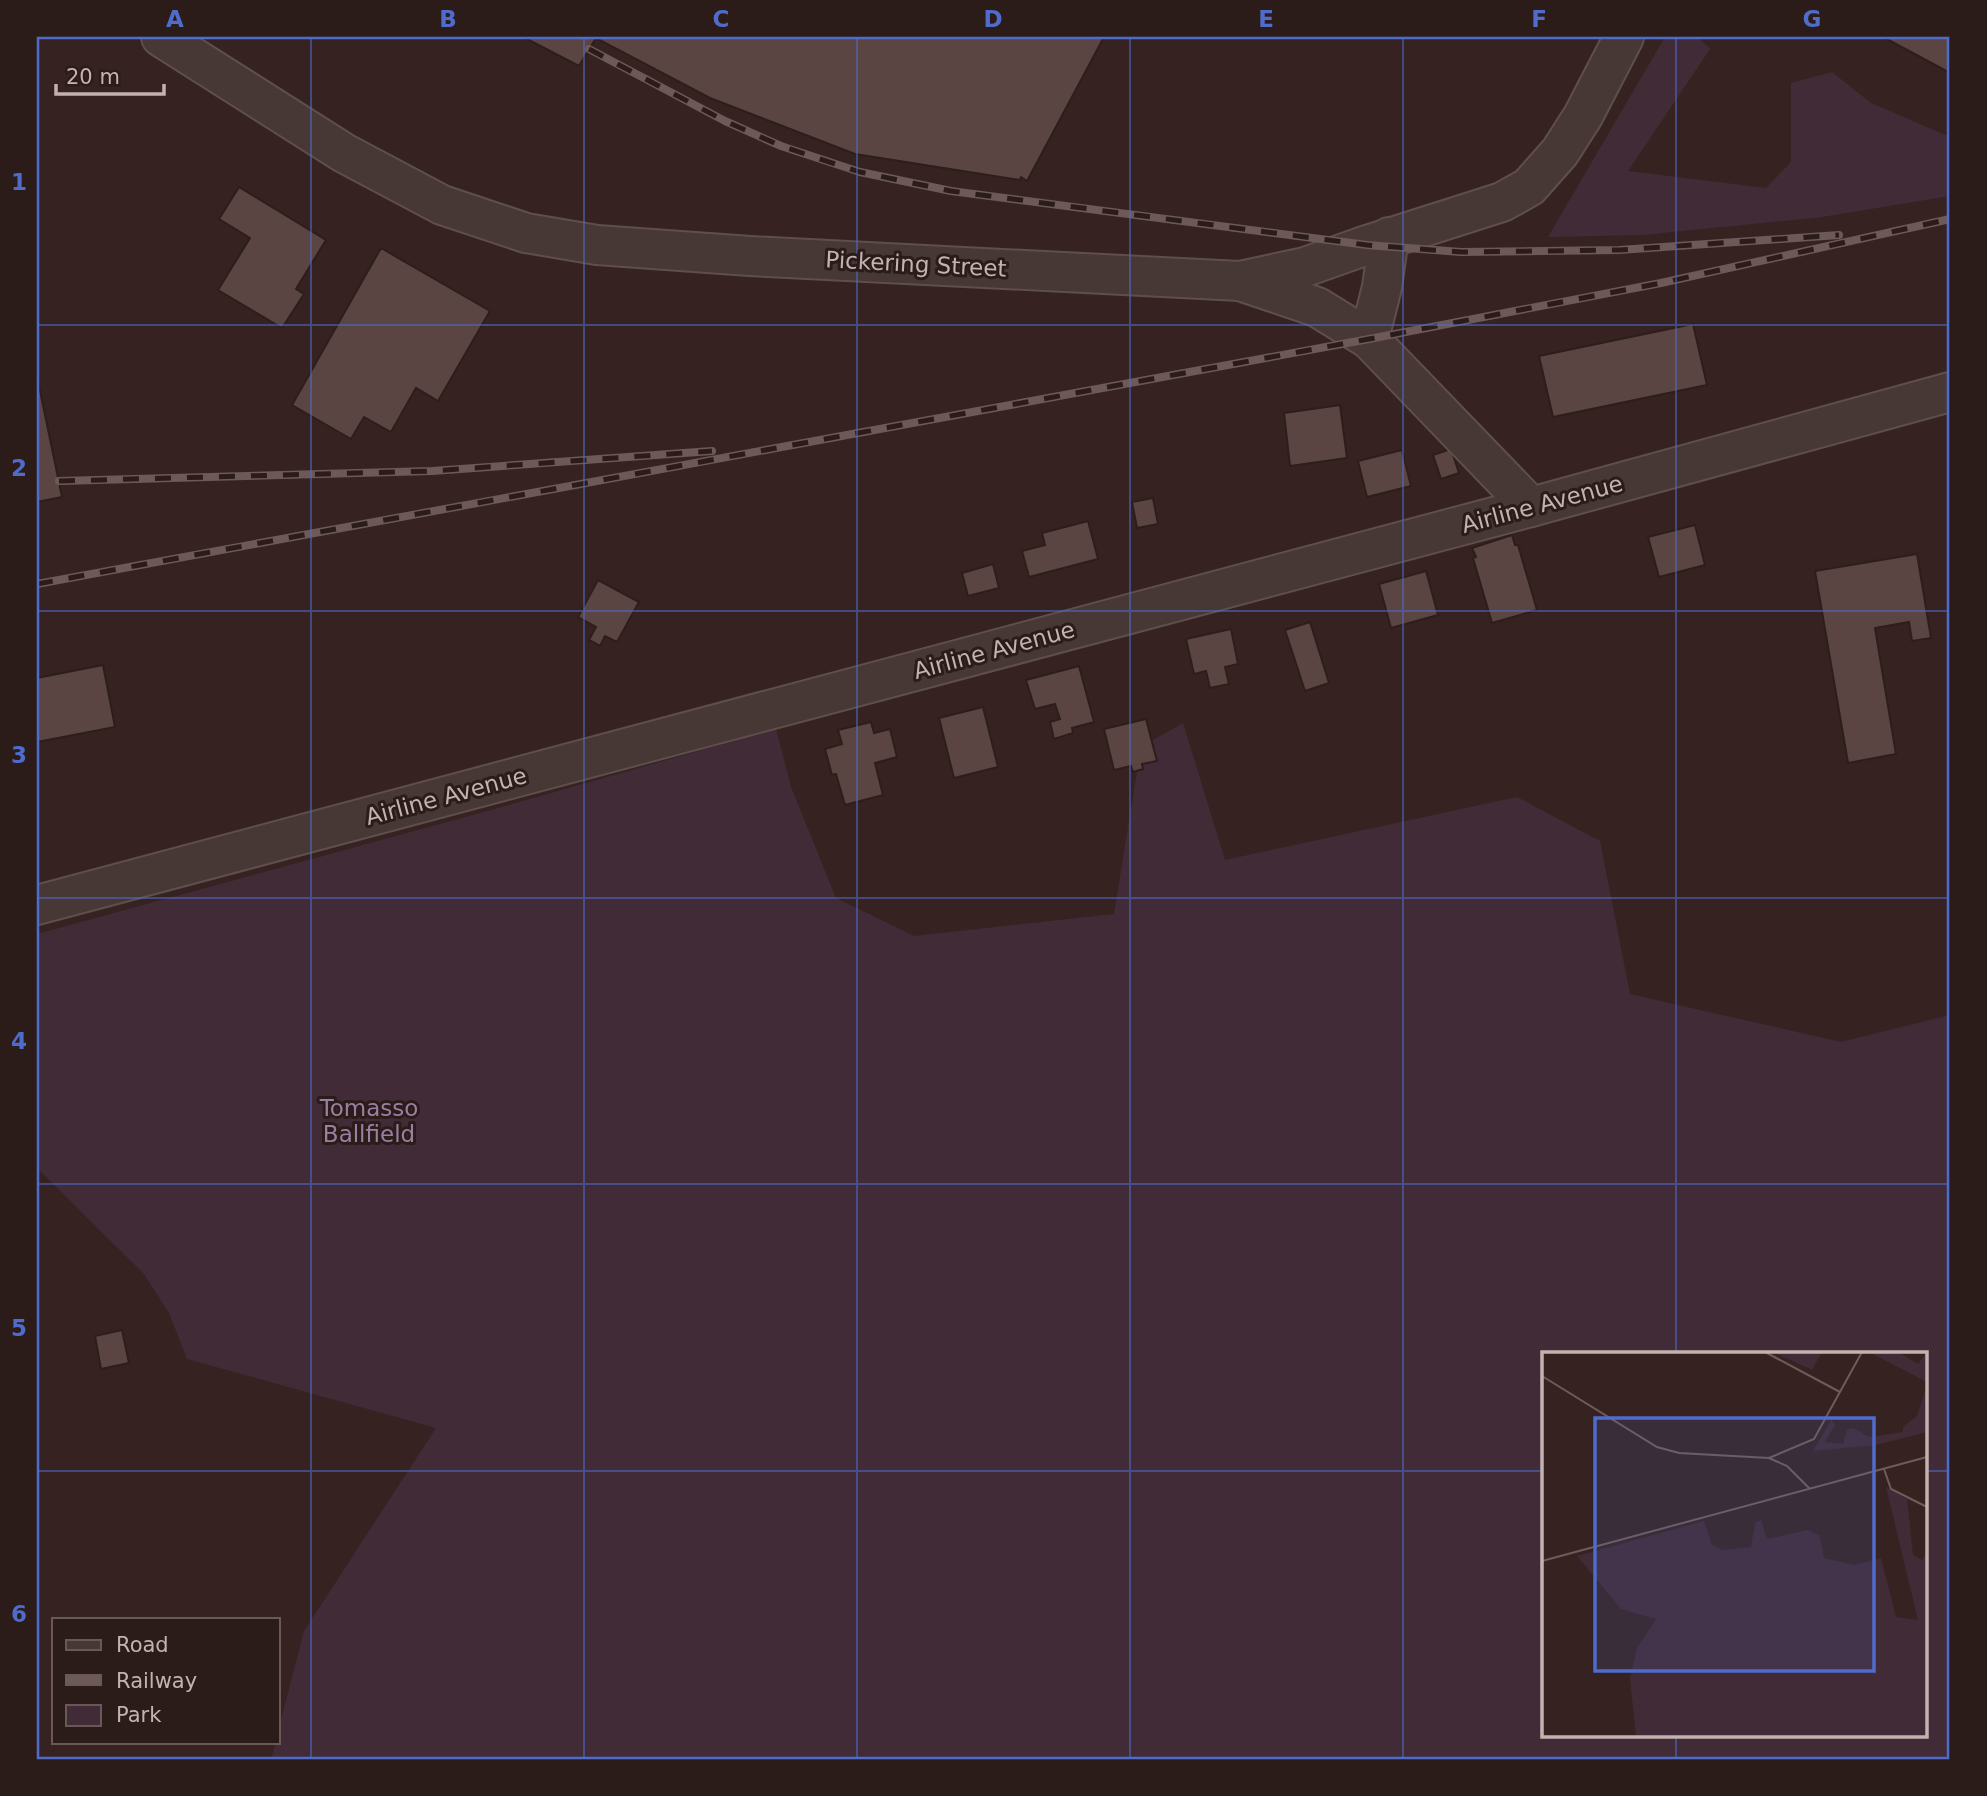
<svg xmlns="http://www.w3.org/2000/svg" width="1987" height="1796" viewBox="0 0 1987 1796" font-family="'DejaVu Sans',sans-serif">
<rect width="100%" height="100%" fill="#362321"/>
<g fill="#412b37" fill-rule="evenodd">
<path d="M1665,37h33l12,12 -82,122 138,17 25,-26v-79l41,-11 39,31 79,34v59l-128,21 -180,18 -94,2z"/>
<path d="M1183,723l42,137 292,-63 83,44 30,153 211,48 109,-27v744h-1679l5,-17h2v-11l26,-100 132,-203 -249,-69 -18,-46 -25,-39 -107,-106v-234l458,-125 281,-80 15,58 45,111 78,38 200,-22 27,-167zM1544,1353h382v382h-382z"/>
</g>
<g fill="#5b4543" stroke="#2d1e1c" stroke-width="2">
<path d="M523,37h581l-77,144 -6,-4 -1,3 -165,-26 -145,-56 -114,-60 -17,28z"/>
<path d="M1883,37h67v36z"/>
<path d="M239,187l87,53 -30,49 8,5 -22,34 -64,-38 32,-52 -31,-19z"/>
<path d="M381,248l109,63 -52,90 -22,-13 -25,44 -27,-15 -13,22 -59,-34z"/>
<path d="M1693,324l14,61 -154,32 -14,-61z"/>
<path d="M37,376l25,121 -25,5z"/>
<path d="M1340,405l7,53 -57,8 -6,-53z"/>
<path d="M1451,449l8,24 -18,6 -8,-24z"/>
<path d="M1402,450l9,36 -44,11 -9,-36z"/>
<path d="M1153,498l5,26 -21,4 -5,-26z"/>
<path d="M1088,521l10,38 -69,18 -7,-26 23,-6 -3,-12z"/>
<path d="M1695,525l10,40 -46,12 -11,-40z"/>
<path d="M1512,535l3,10h3l19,65 -45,13 -19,-65 3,-1 -4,-9z"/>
<path d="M1917,554l14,84 -19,3 -3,-19 -34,6 21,126 -48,9 -33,-192z"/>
<path d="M993,564l6,24 -31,8 -6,-23z"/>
<path d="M1426,571l12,44 -47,13 -12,-44z"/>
<path d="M598,580l41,22 -22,40 -12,-6 -5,10 -11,-6 7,-13 -18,-10z"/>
<path d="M1310,622l19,61 -24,8 -20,-61z"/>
<path d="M1231,629l7,35 -13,3 4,17 -19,4 -4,-17 -12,3 -8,-35z"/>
<path d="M103,665l12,62 -78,15v-64z"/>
<path d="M1079,666l15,56 -22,6 1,5 -19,6 -4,-17 10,-3 -5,-15 -20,5 -9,-29z"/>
<path d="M983,707l15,60 -44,11 -15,-60z"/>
<path d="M1146,719l11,42 -15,3 1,5 -10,3 -2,-6 -17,4 -10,-41z"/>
<path d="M871,722l3,11 16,-4 7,28 -22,6 8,32 -38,10 -9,-31 -4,1 -7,-26 17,-5 -4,-14z"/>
<path d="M122,1330l7,33 -28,6 -6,-33z"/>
</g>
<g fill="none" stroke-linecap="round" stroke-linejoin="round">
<g stroke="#5e4f4c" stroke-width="42">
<g id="minor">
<path d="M161,37l183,116 98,52 84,28 71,12 153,11 490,25 65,-14 62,-22 135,-43 27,-15 31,-35 23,-36 41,-79"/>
<path d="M1240,281l77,26 52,32 162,168"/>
<path d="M1369,339l13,-52 7,-50"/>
<path d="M37,905l1494,-398 419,-115"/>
</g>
</g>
<use href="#minor" stroke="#473735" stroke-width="38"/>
<g stroke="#6d5957" stroke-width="8">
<g id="rail">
<path d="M589,49l136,72 56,25 79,26 91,19 416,54 94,7 158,-2 220,-15"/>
<path d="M59,481l373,-10 280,-20"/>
<path d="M37,584l1332,-245 292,-56 289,-64"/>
</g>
</g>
<use href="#rail" stroke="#2b1c1a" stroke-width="5" stroke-dasharray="16" stroke-linecap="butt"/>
</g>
<path fill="none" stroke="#4f6ccc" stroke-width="2" stroke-opacity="0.55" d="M311,37v1722M584,37v1722M857,37v1722M1130,37v1722M1403,37v1722M1676,37v1316M37,325h1913M37,611h1913M37,898h1913M37,1184h1913M37,1471h1507M1926,1471h24M1676,1735v24"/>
<g text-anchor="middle" stroke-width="6" stroke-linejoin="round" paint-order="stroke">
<g font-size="23" fill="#c3b2af" stroke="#2b1c1a">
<text transform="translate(916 264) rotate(3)" y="8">Pickering Street</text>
<text transform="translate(1542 504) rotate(-15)" y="8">Airline Avenue</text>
<text transform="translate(994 650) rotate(-15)" y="8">Airline Avenue</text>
<text transform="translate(446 796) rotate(-15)" y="8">Airline Avenue</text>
</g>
<g font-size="23" fill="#997fa2" stroke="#2b1c1a">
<text x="369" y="1116">Tomasso<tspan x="369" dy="26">Ballfield</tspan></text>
</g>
</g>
<g transform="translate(1542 1352)">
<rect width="385" height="385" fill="#362321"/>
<path d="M231,0h49l-10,18zM327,0h29l20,12 9,-12v30zM385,33v47l-51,13 -63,6 18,-31 4,5 -10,17 18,2 4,-14 6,-2 16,9 34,-5v-5l14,-11zM344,135l21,12 6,56 9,5 5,-8v185h-291l-6,-59 7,-30 19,-29 -35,-10 -44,-53 127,-35 8,24 11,5 28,-3 4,-24 6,-3 6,19 41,-9 12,6 4,22 30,7 27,-7 15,59 22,3z" fill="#412b37"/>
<path fill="none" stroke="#6e5c5a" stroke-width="2" d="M223,0l75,40M0,24l115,71 22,6 90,5 45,-19 48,-87M227,106l18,8 23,23M342,117l7,20 36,18M0,209l385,-104"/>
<path fill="#4f6ccc" fill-opacity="0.15" stroke="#4f6ccc" stroke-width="3.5" d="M53,66h279v253h-279z"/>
<rect width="385" height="385" fill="none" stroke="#c3b2af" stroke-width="3.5"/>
</g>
<rect width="1987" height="1796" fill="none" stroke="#2b1c1a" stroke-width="77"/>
<rect x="52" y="1618" width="228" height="126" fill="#2b1c1a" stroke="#685856" stroke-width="2"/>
<rect x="66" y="1640" width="35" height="10" fill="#473735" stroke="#685856" stroke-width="2"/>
<text x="116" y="1652" font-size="21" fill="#c3b2af">Road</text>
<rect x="66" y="1675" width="35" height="10" fill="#6d5957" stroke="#685856" stroke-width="2"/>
<text x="116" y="1688" font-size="21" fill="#c3b2af">Railway</text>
<rect x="66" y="1705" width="35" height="21" fill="#412b37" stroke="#685856" stroke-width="2"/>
<text x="116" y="1722" font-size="21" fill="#c3b2af">Park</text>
<path d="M56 84v10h108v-10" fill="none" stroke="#c3b2af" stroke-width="3.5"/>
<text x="66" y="84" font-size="21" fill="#c3b2af" stroke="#2b1c1a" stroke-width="5" paint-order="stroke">20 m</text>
<rect x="38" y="38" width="1910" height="1720" fill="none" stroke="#4f6ccc" stroke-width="2.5"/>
<g font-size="23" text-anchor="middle" font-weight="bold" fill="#4f6ccc">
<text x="175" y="27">A</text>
<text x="448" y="27">B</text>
<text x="721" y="27">C</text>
<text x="993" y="27">D</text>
<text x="1266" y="27">E</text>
<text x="1539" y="27">F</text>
<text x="1812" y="27">G</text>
<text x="19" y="190">1</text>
<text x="19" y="476">2</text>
<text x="19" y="763">3</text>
<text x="19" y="1049">4</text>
<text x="19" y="1336">5</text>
<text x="19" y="1622">6</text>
</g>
</svg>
